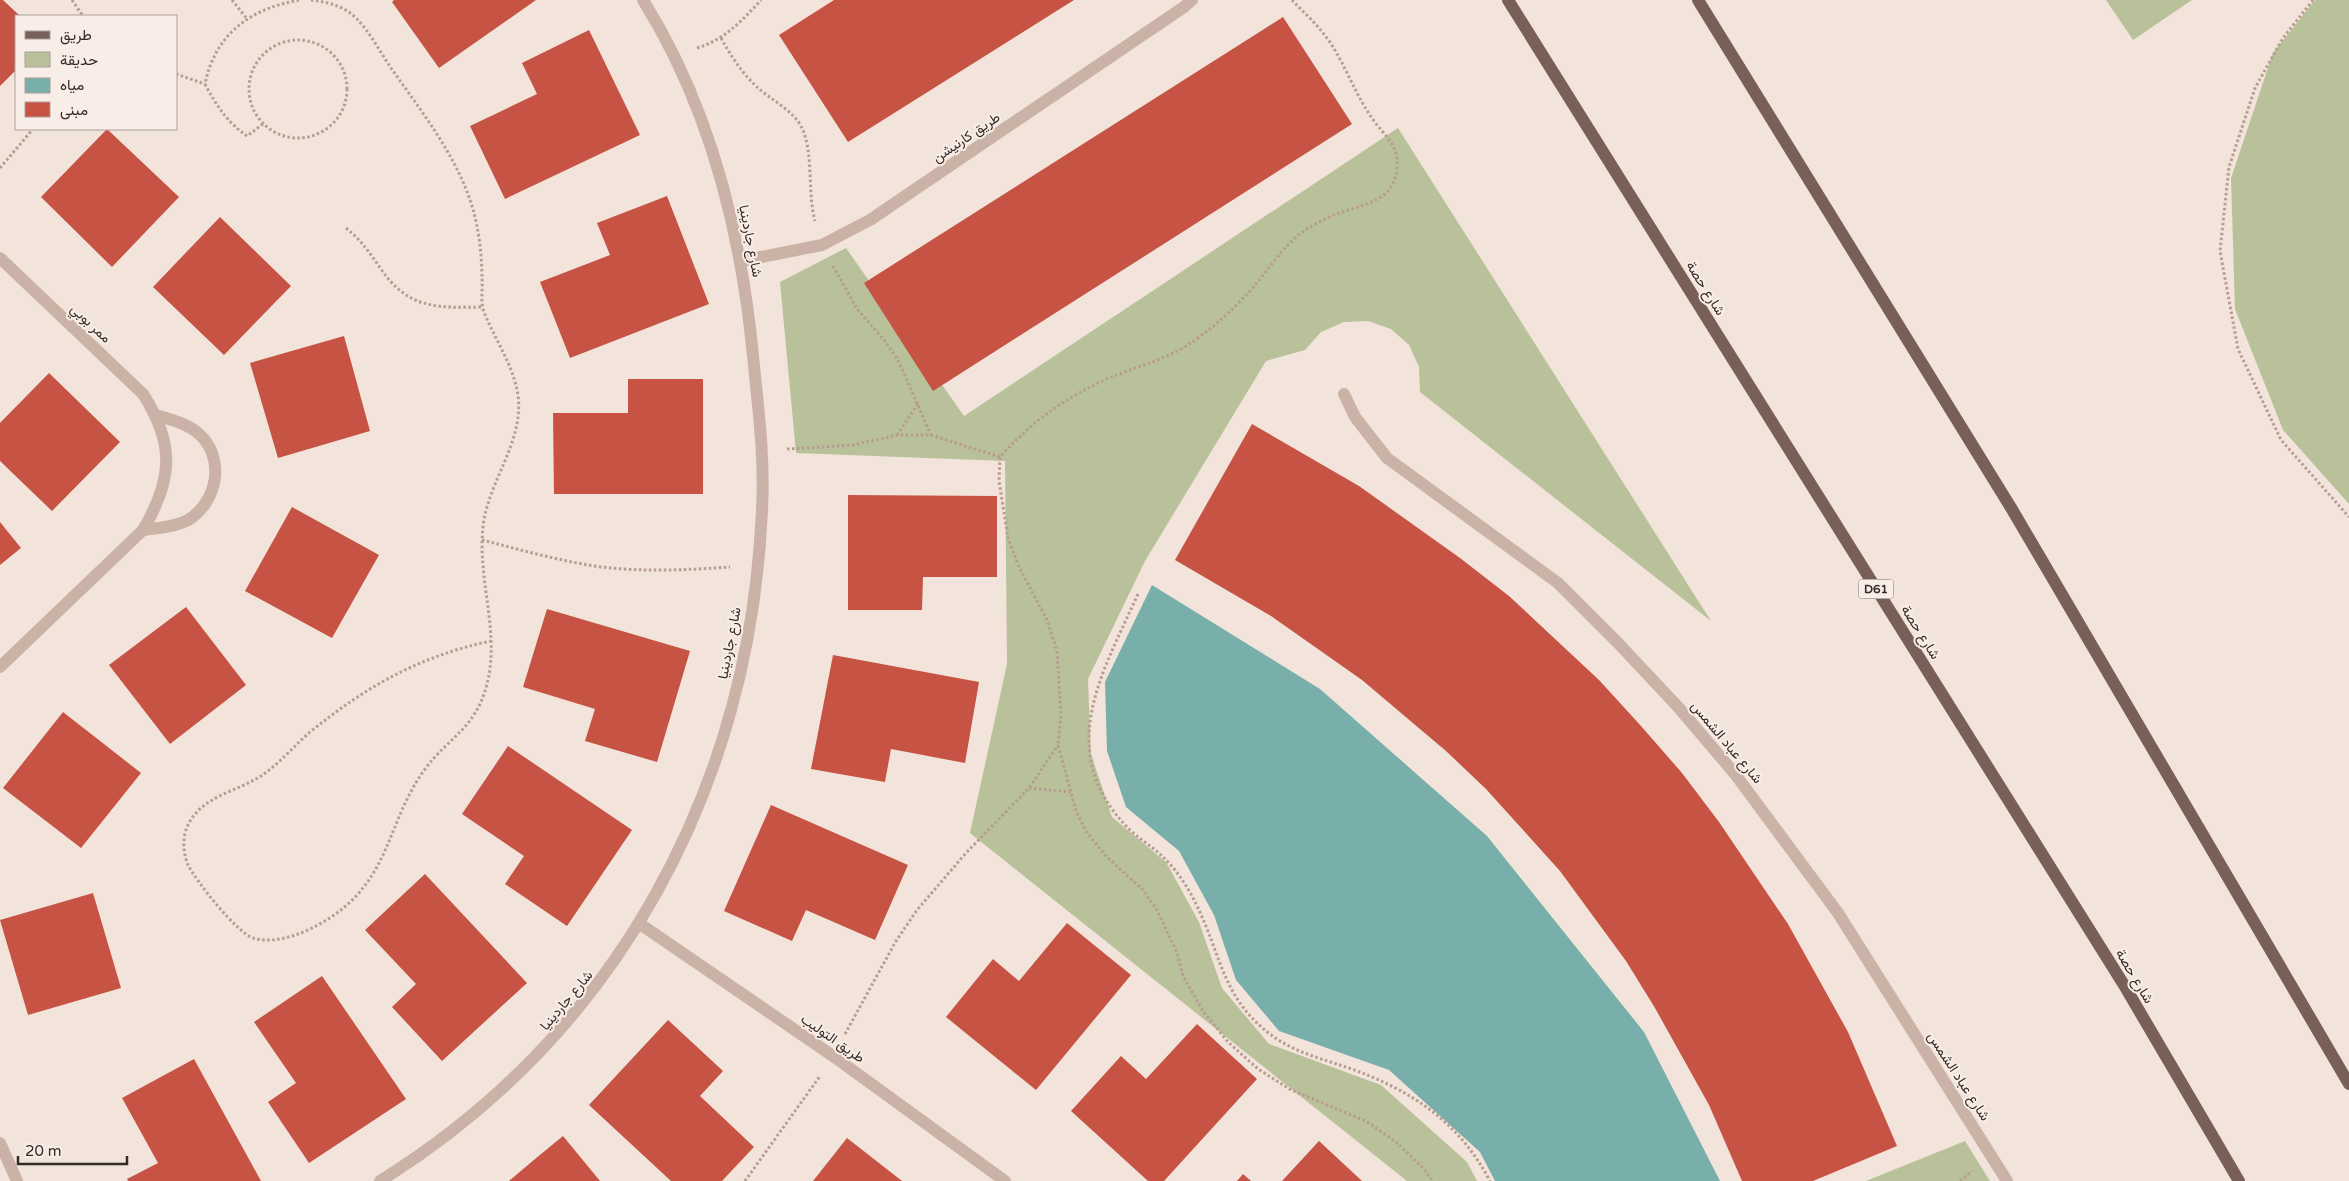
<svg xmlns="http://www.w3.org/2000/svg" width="2349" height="1181" viewBox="0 0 2349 1181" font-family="'Varela Round',Vazirmatn,sans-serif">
<rect width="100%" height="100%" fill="#f2e4da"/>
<g fill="#b9c19a">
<path d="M2106,0h86l-59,40z"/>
<path d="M2315,0h34v504l-66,-74 -48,-121 -4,-131 42,-125z"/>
<path d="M1398,128l313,493 -291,-229 -1,-25 -10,-22 -18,-16 -23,-8 -24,1 -23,10 -16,18 -39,11 -121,200 -57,118 3,75 21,63 54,45 33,60 23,66 47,56 112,41 86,77 10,19h-70l-437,-348 37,-169 -2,-203 -209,-8 -16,-171 66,-34 118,168z"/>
<path d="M1965,1141l25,40h-124z"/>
</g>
<path fill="#79afaa" d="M1152,585l168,104 167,147 157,196 76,149h-225l-15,-29 -91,-82 -110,-39 -43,-51 -22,-65 -35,-64 -53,-44 -19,-56 -2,-69z"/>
<g fill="#c65344">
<path d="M0,0h3l17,16h-4v54l-16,16z"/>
<path d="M394,0h142l-97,68 -47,-66z"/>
<path d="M834,0h240l-226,142 -69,-107z"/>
<path d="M1283,17l69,107 -419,267 -69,-108z"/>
<path d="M589,30l51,105 -135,64 -35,-73 67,-32 -15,-31z"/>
<path d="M107,129l72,68 -67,70 -71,-70z"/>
<path d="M667,196l42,108 -139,54 -30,-76 70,-27 -13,-32z"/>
<path d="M220,217l71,69 -67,69 -71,-68z"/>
<path d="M344,336l26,95 -92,27 -28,-95z"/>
<path d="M49,373l71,69 -68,69 -52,-50v-38z"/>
<path d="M628,379h75v115h-149l-1,-81h75z"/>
<path d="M1252,424l107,62 101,72 49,38 90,84 42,46 41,47 37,49 69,102 60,108 49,114 -84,35h-71l-33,-76 -54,-97 -29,-47 -66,-90 -74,-82 -40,-38 -84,-71 -91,-64 -96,-56z"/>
<path d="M848,495l149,1v81h-74l-1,33h-74z"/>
<path d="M292,507l87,48 -47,83 -87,-47z"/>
<path d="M0,522l21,26 -21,17z"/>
<path d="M186,607l60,78 -76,59 -61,-79z"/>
<path d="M547,609l143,42 -33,111 -72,-21 10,-32 -72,-22z"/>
<path d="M833,655l146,27 -14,81 -74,-14 -6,33 -74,-13z"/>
<path d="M63,712l78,61 -60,75 -78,-60z"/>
<path d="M508,746l124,84 -65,96 -62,-42 19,-28 -62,-42z"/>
<path d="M771,805l137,60 -33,75 -69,-30 -14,31 -68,-30z"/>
<path d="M425,874l102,109 -85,78 -50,-54 24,-23 -51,-54z"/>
<path d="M93,893l28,95 -93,27 -28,-95z"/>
<path d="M1067,923l64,52 -95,115 -90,-73 47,-58 26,22z"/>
<path d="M322,976l84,123 -97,64 -41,-61 28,-19 -42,-61z"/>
<path d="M668,1020l55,51 -23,25 54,51 -32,34h-51l-82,-76z"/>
<path d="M1197,1024l60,55 -93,102h-16l-77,-70 50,-55 25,23z"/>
<path d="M194,1059l67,122h-133l-1,-2 31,-16 -36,-65z"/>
<path d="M563,1136l37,45h-91l26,-22z"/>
<path d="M847,1138l55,43h-89z"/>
<path d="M1319,1141l43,40h-80z"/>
<path d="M1243,1174l8,7h-14z"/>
</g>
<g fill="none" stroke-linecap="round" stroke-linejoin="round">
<g stroke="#b69c91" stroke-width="3" stroke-dasharray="2.5 2.5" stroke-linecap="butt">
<path d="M72,0l11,16"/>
<path d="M232,0l15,19"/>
<path d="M311,0c17,2 33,6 45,18 13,13 23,32 33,47 31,45 67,89 83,141 7,23 10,49 10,73 1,11 -2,23 2,33 11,28 29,52 34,83 6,45 -27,83 -34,125 -9,55 17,110 3,164 -11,44 -37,52 -62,85 -37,51 -34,104 -88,144 -22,16 -58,33 -84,25 -16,-5 -57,-57 -65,-73 -5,-12 -6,-28 0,-40 14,-29 48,-33 73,-49 18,-12 33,-30 49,-44 57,-46 110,-76 181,-91"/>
<path d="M1292,0c10,11 22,21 31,33 20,24 31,61 51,88 11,15 25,25 23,45 -2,32 -25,36 -49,44 -14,4 -28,11 -41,19 -22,14 -35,36 -51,55 -18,21 -38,40 -61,56 -26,19 -57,26 -86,38 -43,19 -78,44 -109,79l-1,24 9,57 11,29 28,53 10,31 4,65 -3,29 18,66 11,22 20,24 36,33 14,20 20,43 6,23 20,35 25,31 30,27 33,21 75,31 30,21 26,25 11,14"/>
<path d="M2313,0l-30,38 -28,50 -26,79 -9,84 18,98 43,91 68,77"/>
<path d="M721,38c10,18 21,35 36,49 13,12 37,24 45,41 12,26 5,63 13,93"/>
<circle cx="298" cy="89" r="49"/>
<path d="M697,48c27,-8 45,-27 64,-48"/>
<path d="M176,74l29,10"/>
<path d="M263,124l-16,12c-20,-14 -31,-31 -42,-52 10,-50 46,-76 95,-84"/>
<path d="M0,168l33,-39"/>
<path d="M346,228c18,15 22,23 35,41 27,40 56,39 101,38"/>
<path d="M833,266l24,43 28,32 13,19 33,75"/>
<path d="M897,435l21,-31"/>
<path d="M787,449l66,-4 44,-10h34l69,22"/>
<path d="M482,540c39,10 78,21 119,27 43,5 86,3 129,0"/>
<path d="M1138,594c-36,80 -85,158 -9,235 10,10 23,17 33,27 14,13 26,31 34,48 26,52 26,96 78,133 21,15 48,22 72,30 63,22 112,53 144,114"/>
<path d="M1029,788l42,4"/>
<path d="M845,1034l51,-93 21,-31 49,-57 63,-65 29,-43"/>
<path d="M745,1181l75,-105"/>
<path d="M1960,1181l12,-10"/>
</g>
<g stroke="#cab2a6" stroke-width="12">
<path d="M0,258l143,136c32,50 30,85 0,136l-143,137"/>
<path d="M741,261l81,-16 48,-25 314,-213 8,-7"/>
<path d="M1344,394l11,23 32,41 171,125 61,61 60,64 56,66 103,139 169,268"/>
<path d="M143,530c15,-2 32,-3 45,-10 30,-18 38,-63 10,-87 -12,-10 -27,-13 -42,-18"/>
<path d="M640,924l193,132 172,125"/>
<path d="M0,1143l17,38"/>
<path d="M380,1181c238,-148 370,-394 382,-671 3,-52 -4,-103 -9,-154 -12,-125 -43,-249 -110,-356"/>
</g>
<g stroke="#785f58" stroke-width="12">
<path d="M1508,0l616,985 115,196"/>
<path d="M1698,0l315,511 336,573"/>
</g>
</g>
<g text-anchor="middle" stroke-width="4" stroke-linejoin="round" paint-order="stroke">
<rect fill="#f9eee7" stroke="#706561" stroke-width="1" x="1858.5" y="579.5" width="35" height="19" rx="4"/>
<g font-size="12" font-weight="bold" fill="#362a27">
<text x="1876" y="593">D61</text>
</g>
<g font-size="14" fill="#362a27" stroke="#f9eee7">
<text transform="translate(966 137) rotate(-34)" y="5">طريق كارنيشن</text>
<text transform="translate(751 241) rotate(79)" y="5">شارع جاردينيا</text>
<text transform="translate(1706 288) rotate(58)" y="5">شارع حصة</text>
<text transform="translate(91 323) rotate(43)" y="5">ممر بوبي</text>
<text transform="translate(1921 632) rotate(58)" y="5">شارع حصة</text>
<text transform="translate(729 643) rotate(-79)" y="5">شارع جاردينيا</text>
<text transform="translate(1727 742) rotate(50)" y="5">شارع عباد الشمس</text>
<text transform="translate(2135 976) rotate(59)" y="5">شارع حصة</text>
<text transform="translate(566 1000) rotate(-50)" y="5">شارع جاردينيا</text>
<text transform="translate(833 1038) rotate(35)" y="5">طريق التوليب</text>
<text transform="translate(1959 1076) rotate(57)" y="5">شارع عباد الشمس</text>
</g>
</g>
<rect x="15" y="15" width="162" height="115" fill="#f9eee7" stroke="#aba09a"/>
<rect x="25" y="31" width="25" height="8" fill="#785f58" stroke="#aba09a"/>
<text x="60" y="40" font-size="15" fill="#362a27">طريق</text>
<rect x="25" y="52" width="25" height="15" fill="#b9c19a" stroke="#aba09a"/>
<text x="60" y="65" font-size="15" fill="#362a27">حديقة</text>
<rect x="25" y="78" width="25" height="15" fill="#79afaa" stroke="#aba09a"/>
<text x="60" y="90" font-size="15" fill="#362a27">مياه</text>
<rect x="25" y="102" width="25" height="15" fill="#c65344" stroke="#aba09a"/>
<text x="60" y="115" font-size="15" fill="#362a27">مبنى</text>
<path d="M18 1156v8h109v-8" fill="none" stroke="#362a27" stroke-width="2.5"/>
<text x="25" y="1156" font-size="15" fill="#362a27" stroke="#f9eee7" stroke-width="4" paint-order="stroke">20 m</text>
</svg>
